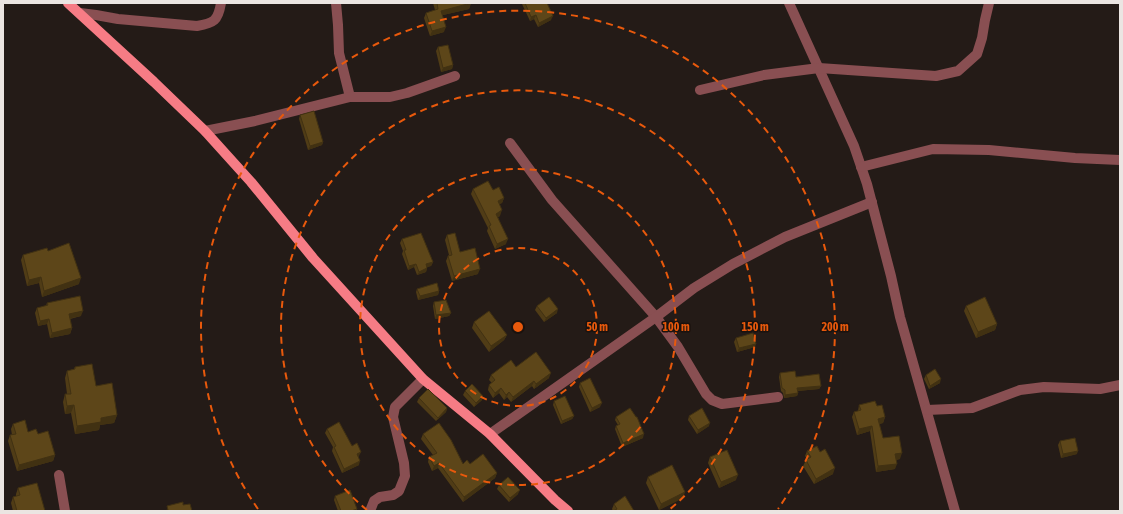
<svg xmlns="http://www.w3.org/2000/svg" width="1123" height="514" viewBox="0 0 1123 514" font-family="'Asap Condensed',sans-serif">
<rect width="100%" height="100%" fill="#241b17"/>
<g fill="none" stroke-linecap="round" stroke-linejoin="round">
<g stroke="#894f52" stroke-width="10">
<path d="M336,3l2,22 1,28 11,44"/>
<path d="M789,3l65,143 13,38 24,92 9,41 55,194"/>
<path d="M80,13l16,2 22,4 79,7c17,-3 21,-5 24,-23"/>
<path d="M700,90l64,-15 55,-7 117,8 22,-5 19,-17 5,-16 3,-18 4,-17"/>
<path d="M205,131l50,-10 95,-24h40l17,-4 48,-17"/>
<path d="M510,143l42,57 104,117 22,30 28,47 6,6 10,4 56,-7"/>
<path d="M861,167l72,-18 56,1 86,8 45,2"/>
<path d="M927,410l45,-2 48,-18 24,-3 56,2 20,-4"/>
<path d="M490,434l166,-117 38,-29 39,-24 52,-27 87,-35"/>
<path d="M59,475l6,36"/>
<path d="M370,511l4,-10 6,-4 13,-2 6,-4 6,-15 -1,-13 -11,-46 2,-10 28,-28"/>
</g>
<path stroke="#f67c85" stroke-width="10" d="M68,3l86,79 51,49 46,51 62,76 110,121 67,55 65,66 13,11"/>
</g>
<g fill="#503c16">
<path d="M433,3h38l-2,6 -26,6 1,17 -14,4 -6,-18 2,-5 9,-3z"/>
<path d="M523,3h24l4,17 -13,7 -4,-8 -4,2 -8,-17z"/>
<path d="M438,47l15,18 -1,4 -11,3 -5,-21z"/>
<path d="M300,115l23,27 -1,3 -14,5 -9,-31z"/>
<path d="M473,189l20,1 11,8 -2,5 -3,1 1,12 -2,1 8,27 -11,5 -8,-18 1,-3 -17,-34z"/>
<path d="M447,235l13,17 18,22 -26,7 -6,-20 2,-5 1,-1 -4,-15z"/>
<path d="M402,239l31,23 -2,4 -4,1v1l-1,4 -9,3 -3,-8 -6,3 -6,-16 1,-3 -3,-8z"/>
<path d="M48,251l31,33 -37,13 -3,-14 -12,3 -6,-26 2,-5z"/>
<path d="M417,289l22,2 -1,4 -20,5 -2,-8z"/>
<path d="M434,302l17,11 -2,3 -14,3 -2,-13z"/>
<path d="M47,303l34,13 -11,3 2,9 -2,6 -20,4 -3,-14 -9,2 -3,-13 2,-5 9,-2z"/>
<path d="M537,306l20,7 -13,9 -9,-12z"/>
<path d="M966,306l31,18 -2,6 -19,8 -12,-27z"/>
<path d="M474,322l33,13 -3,5 -15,12 -17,-24z"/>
<path d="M736,338l19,9 -18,5 -3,-10z"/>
<path d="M75,367l21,19 21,29 -3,8 -14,2 -1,5 -24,4 -4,-21 -6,1 -2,-12 2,-8h2l-2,-16 2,-7 7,-2z"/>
<path d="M516,367l33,11 -15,11 -2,-3 -21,16 -4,-5 -3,3 -5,-7 -6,5 -5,-8 1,-5 3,-2 -3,-3 2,-5z"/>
<path d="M780,373l16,4 25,9 -2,3 -21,2v2l-1,3 -13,2 -1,-5 -2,-2 -2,-14z"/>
<path d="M926,375l14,8 -11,6 -5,-10z"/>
<path d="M580,383l20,24 -10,5 -11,-25z"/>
<path d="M465,391l18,5 -1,4 -8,7 -11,-12z"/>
<path d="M419,398l28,10 -1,4 -10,9 -19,-19z"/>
<path d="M554,401l20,15 -2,3 -11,5 -8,-19z"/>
<path d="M859,405l18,1 8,11 -2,6 -4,1 4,14 17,21 -4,1 -1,9 -19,3 -6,-41 -13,4 -5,-18 2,-5 4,-1z"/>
<path d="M689,416l20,10 -12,8 -9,-14z"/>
<path d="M616,417l27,21 -21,9 -7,-18 1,-3 2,-1 -3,-5z"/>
<path d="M13,424l15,8 10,2 17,21 -2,6 -36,10 -9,-30 2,-6h2l-1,-6z"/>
<path d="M327,429l25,17 7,10 -1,1 1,8 -17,8 -10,-22 1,-4 -8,-14z"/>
<path d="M423,434l40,30h7l27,9 -2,5 -32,24 -25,-34 -6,3 -4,-9 1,-5 4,-2 -12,-16z"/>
<path d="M1060,441l17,13 -16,4 -3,-13z"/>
<path d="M807,451l13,1 13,22 -19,10 -11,-18 3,-6 1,-1 -2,-3z"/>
<path d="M710,457l26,23 -17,8 -11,-25z"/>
<path d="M648,477l35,21 -24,12 -13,-27z"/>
<path d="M499,485l19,9 -9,8 -12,-13z"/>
<path d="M18,488l27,23h-32l-2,-8 2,-6 3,-1v-2z"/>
<path d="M335,496l22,13 -1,2h-18l-4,-11z"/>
<path d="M614,504l20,7h-21l-1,-2z"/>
</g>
<g fill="#413112">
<path d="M471,3l-2,6 -30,7 2,-5z"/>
<path d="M536,15l-2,4 -4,2 1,-4z"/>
<path d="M553,16l-2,4 -13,7 1,-4z"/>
<path d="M446,27l-2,5 -14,4 2,-5z"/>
<path d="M453,65l-1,4 -11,3 2,-4z"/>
<path d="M323,142l-1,3 -14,5 2,-4z"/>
<path d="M504,198l-2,5 -6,3 2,-5z"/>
<path d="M502,210l-2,6 -6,3 2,-5z"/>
<path d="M508,239l-2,5 -11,5 2,-5z"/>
<path d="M433,262l-2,4 -7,2 2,-4z"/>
<path d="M416,264l-2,3 -6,3 1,-4z"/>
<path d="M427,268l-1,4 -9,3 2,-3z"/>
<path d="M480,269l-2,5 -26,7 2,-5z"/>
<path d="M41,277l-2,6 -12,3 2,-6z"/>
<path d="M81,278l-2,6 -37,13 2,-6z"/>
<path d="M439,291l-1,4 -20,5 2,-4z"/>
<path d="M558,309l-1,4 -13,9 2,-4z"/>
<path d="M83,311l-2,5 -14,3 2,-5z"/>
<path d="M451,313l-2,3 -14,3 1,-4z"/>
<path d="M49,319l-2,5 -9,2 2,-5z"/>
<path d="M997,324l-2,6 -19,8 2,-6z"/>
<path d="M72,328l-2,6 -20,4 2,-5z"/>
<path d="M507,335l-3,5 -15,12 2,-6z"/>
<path d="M756,344l-1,3 -18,5 2,-4z"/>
<path d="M551,373l-2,5 -15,11 2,-5z"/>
<path d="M941,379l-1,4 -11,6 1,-3z"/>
<path d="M534,381l-2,5 -21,16 2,-5z"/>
<path d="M821,386l-2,3 -23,2 1,-3z"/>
<path d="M501,388l-2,5 -6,5 2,-5z"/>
<path d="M509,392l-2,5 -3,3 2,-5z"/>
<path d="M798,393l-1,3 -13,2 1,-3z"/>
<path d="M483,396l-1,4 -8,7 2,-4z"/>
<path d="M602,403l-2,4 -10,5 2,-4z"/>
<path d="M74,405l-3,8 -6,1 2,-8z"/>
<path d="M447,408l-1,4 -10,9 2,-3z"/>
<path d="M117,415l-3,8 -14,2 -1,5 -24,4 2,-8 24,-8z"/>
<path d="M574,416l-2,3 -11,5 1,-3z"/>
<path d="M885,417l-2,6 -7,2 2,-6z"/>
<path d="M710,423l-1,3 -12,8 1,-4z"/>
<path d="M872,426l-2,5 -13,4 2,-6z"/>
<path d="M644,434l-1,4 -21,9 1,-4z"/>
<path d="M1078,451l-1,3 -16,4 2,-4z"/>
<path d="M361,452l-2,4 -4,2 2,-4z"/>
<path d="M902,453l-2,6 -7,1 2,-6z"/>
<path d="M55,455l-2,6 -36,10 2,-6z"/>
<path d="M360,461l-1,4 -17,8 2,-4z"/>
<path d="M439,463l-1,5 -6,3 2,-5z"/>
<path d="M897,464l-2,5 -19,3 2,-6z"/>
<path d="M835,468l-2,6 -19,10 2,-5z"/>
<path d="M497,473l-2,5 -32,24 1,-5z"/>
<path d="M738,475l-2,5 -17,8 2,-6z"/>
<path d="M520,490l-2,4 -9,8 1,-4z"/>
<path d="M685,492l-2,6 -24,12 2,-6z"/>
</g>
<g fill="#5d4619" stroke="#413112">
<path d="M437,3h34l-30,8 5,16 -14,4 -6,-18 12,-4z"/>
<path d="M525,3h22l6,13 -14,7 -3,-8 -5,2z"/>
<path d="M448,45l5,20 -10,3 -5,-21z"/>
<path d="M314,111l9,31 -13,4 -10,-31z"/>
<path d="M488,181l5,9 6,-3 5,11 -6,3 4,9 -6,4 12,25 -11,5 -8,-18 2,-1 -18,-36z"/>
<path d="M421,233l12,29 -7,2 1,4 -8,4 -3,-8 -7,2 -5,-16h2l-4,-11z"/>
<path d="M455,233l5,19 15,-4 5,21 -26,7 -6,-20 4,-1 -5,-20z"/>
<path d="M69,243l12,35 -37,13 -3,-14 -12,3 -6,-25 24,-7 1,3z"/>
<path d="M437,283l2,8 -19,5 -3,-7z"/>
<path d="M80,296l3,15 -14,3 3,14 -20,5 -3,-14 -9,2 -3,-13 11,-3 -1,-2z"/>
<path d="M549,297l9,12 -12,9 -9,-12z"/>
<path d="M985,297l12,27 -19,8 -12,-26z"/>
<path d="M446,300l5,13 -15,2 -2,-13z"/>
<path d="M489,311l18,24 -16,11 -17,-24z"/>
<path d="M753,333l3,11 -17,4 -3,-10z"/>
<path d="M536,352l15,21 -15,11 -2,-3 -21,16 -4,-5 -3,3 -5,-7 -6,5 -6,-8 6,-5 -4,-5 20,-15 5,7z"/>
<path d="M92,364l4,22 16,-3 5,32 -16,3v4l-24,4 -3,-21 -7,1 -2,-12h6l-4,-23 8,-2v-2z"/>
<path d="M935,369l6,10 -11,7 -4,-11z"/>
<path d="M795,371l1,6 23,-3 2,12 -24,2 1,5 -13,2v-5l-3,-2 -2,-15z"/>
<path d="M590,378l12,25 -10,5 -12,-25z"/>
<path d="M472,384l11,12 -7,7 -11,-12z"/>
<path d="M428,389l19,19 -9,10 -19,-20z"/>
<path d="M565,396l9,20 -12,5 -8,-20z"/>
<path d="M875,401l2,5 5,-1 3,12 -7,2 5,19 16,-2 3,17 -7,1 2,10 -19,2 -6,-40 -13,3 -5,-17 7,-2 -2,-5z"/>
<path d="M630,408l6,9h1l7,17 -21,9 -7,-17 4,-2 -4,-7z"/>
<path d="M702,408l8,15 -12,7 -9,-14z"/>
<path d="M25,420l3,12 8,-3 2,5 10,-3 7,24 -36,10 -9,-30 6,-1 -3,-10z"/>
<path d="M339,422l13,24 5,-3 4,9 -4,2 3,7 -16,8 -10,-22 2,-1 -9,-17z"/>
<path d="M439,423l12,17 12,24 4,-4 3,4 13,-10 14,19 -33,24 -25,-34 -5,3 -5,-9 8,-4 -14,-19z"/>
<path d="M1075,438l3,13 -15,3 -3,-13z"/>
<path d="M817,446l3,6 5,-3 10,19 -19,11 -10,-19 5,-3 -4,-6z"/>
<path d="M727,450l11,25 -17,7 -11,-25z"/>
<path d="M672,465l13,27 -24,12 -13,-27z"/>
<path d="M508,477l12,13 -10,8 -11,-13z"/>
<path d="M37,483l8,28h-28l-4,-14 7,-2 -2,-7z"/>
<path d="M350,490l7,19 -6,2h-10l-6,-15z"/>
<path d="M625,496l9,15h-21l4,-2 -3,-5z"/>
<path d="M183,502v3l7,-1 2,7h-29l5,-1 -1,-4z"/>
</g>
<g fill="none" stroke="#e8590c" stroke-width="2" stroke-dasharray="7 5">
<circle cx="518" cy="327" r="79"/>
<circle cx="518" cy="327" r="158"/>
<path d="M367 510A237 237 0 1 1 669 510"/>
<path d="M258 509A317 317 0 1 1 778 509"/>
</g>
<circle cx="518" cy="327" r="6" fill="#e8590c" stroke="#1b120e" stroke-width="2"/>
<g font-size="12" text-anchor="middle" font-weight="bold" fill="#e8590c" stroke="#1b120e" stroke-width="3" stroke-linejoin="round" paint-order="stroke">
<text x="597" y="331">50 m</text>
<text x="676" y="331">100 m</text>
<text x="755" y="331">150 m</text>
<text x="835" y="331">200 m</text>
</g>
<rect width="1123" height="514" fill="none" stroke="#ebe5e2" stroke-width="8"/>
</svg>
